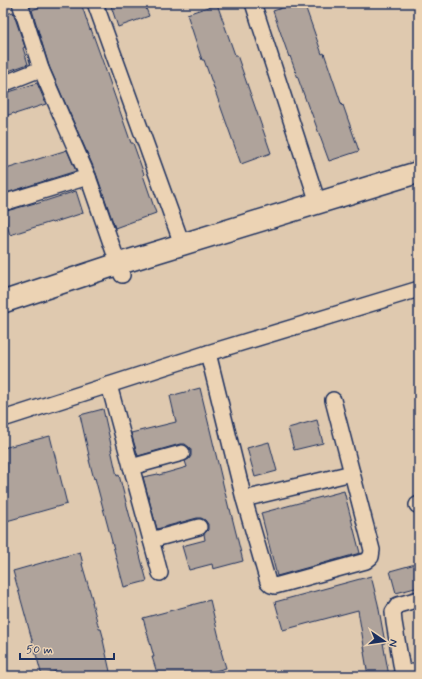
<svg xmlns="http://www.w3.org/2000/svg" width="422" height="679" viewBox="0 0 422 679" font-family="Mynerve,sans-serif">
<rect width="100%" height="100%" fill="#dfc9af"/>
<filter id="ink" filterUnits="userSpaceOnUse"><feTurbulence type="fractalNoise" baseFrequency=".025" numOctaves="2"/><feDisplacementMap in="SourceGraphic" scale="8" xChannelSelector="R" yChannelSelector="G"/><feConvolveMatrix kernelMatrix="1 2 1 2 8 2 1 2 1" color-interpolation-filters="sRGB"/></filter>
<g filter="url(#ink)">
<g fill="#afa39b" stroke="#1b2f5e">
<path d="M50,3h31l9,27 1,-1 14,39 26,75h2l11,31 -1,1 13,38 -41,15 -19,-55 -47,-107 -17,-56z"/>
<path d="M110,3h34l5,13 -31,11z"/>
<path d="M296,3h8l18,51 2,-1 18,53 1,-1 16,46 -30,10 -19,-52h-1l-19,-53 -1,1 -16,-46z"/>
<path d="M217,4l18,51h2l34,98 -30,11 -37,-104h-2l-15,-46z"/>
<path d="M13,12l12,35 -2,1 5,16 -25,9v-58z"/>
<path d="M37,83l9,21 -31,10 -1,-1 -11,4v-23z"/>
<path d="M67,150l9,21 -73,23v-24z"/>
<path d="M76,191l7,22 -31,10 -1,-1 -41,13 -7,-23 32,-9 1,1z"/>
<path d="M200,388l29,121h1l13,52 -30,8 -1,-5 -23,6 -7,-24 23,-6 -1,-6 4,-4v-6l-3,-4 -4,-2h-4l-40,11 -14,-52 15,-3 1,1 28,-8 -2,-6 4,-2 2,-3v-6l-2,-3 -4,-3h-5l-42,12 -7,-23 45,-11 -6,-26z"/>
<path d="M103,409l9,40h-1l6,27 2,-1 23,88 5,18 -23,6 -29,-109 -1,1 -5,-19h1l-10,-45z"/>
<path d="M317,420l6,23 -29,7 -6,-22z"/>
<path d="M50,436l17,68 -64,18v-74z"/>
<path d="M269,442l8,29 -22,6 -8,-29z"/>
<path d="M344,491l16,62 -83,23 -16,-63z"/>
<path d="M80,552l3,12h-1l11,38h-1l7,27h2l3,11h-1l8,36h-54l-1,-5 -14,5 -29,-105z"/>
<path d="M419,563v24l-23,6 -6,-22z"/>
<path d="M371,576l7,28 7,39h-2l6,33h-21l-4,-24h1l-7,-42 -75,20 -8,-28z"/>
<path d="M210,600l12,50 -1,1 5,17 -29,8h-39l-6,-19h2l-11,-39z"/>
</g>
<g fill="none" stroke-linecap="round" stroke-linejoin="round">
<g stroke="#1b2f5e" stroke-width="18">
<g id="minor">
<path d="M20,3l21,66 47,108 34,98"/>
<path d="M95,3l87,241"/>
<path d="M253,3l65,200"/>
<path d="M3,84l38,-15"/>
<path d="M3,203l85,-26"/>
<path d="M208,353l36,146 24,83 3,3 4,1 91,-25 5,-4 1,-7 -39,-150"/>
<path d="M109,385l51,188"/>
<path d="M3,419l205,-66 211,-64"/>
<path d="M131,467l51,-14"/>
<path d="M244,499l108,-26"/>
<path d="M417,505l2,-1"/>
<path d="M151,540l48,-13"/>
<path d="M402,674l17,-3"/>
<path d="M403,676l-9,-54 -1,-10 5,-7 21,-6"/>
</g>
</g>
<g stroke="#1b2f5e" stroke-width="24">
<path id="secondary" d="M3,302l115,-38 301,-92"/>
</g>
<use href="#minor" stroke="#ecd3b4" stroke-width="15"/>
<use href="#secondary" stroke="#ecd3b4" stroke-width="21"/>
</g>
</g>
<rect width="422" height="679" fill="none" stroke="#ecd3b4" stroke-width="16"/>
<rect x="8" y="8" width="406" height="663" fill="none" stroke="#1b2f5e" stroke-width="1.5" filter="url(#ink)"/>
<g transform="translate(384 641) rotate(103)" stroke="#ecd3b4" stroke-width="3" paint-order="stroke">
<path d="M0-3L7 15L0 10L-7 15Z" fill="#1b2f5e"/>
<text y="-6" font-size="11" font-weight="bold" text-anchor="middle" fill="#1b2f5e">N</text>
</g>
<path d="M20 653v6h94v-6" fill="none" stroke="#1b2f5e" stroke-width="2"/>
<text x="26" y="653" font-size="12" fill="#1b2f5e" stroke="#ecd3b4" stroke-width="3" paint-order="stroke">50 m</text>
</svg>
